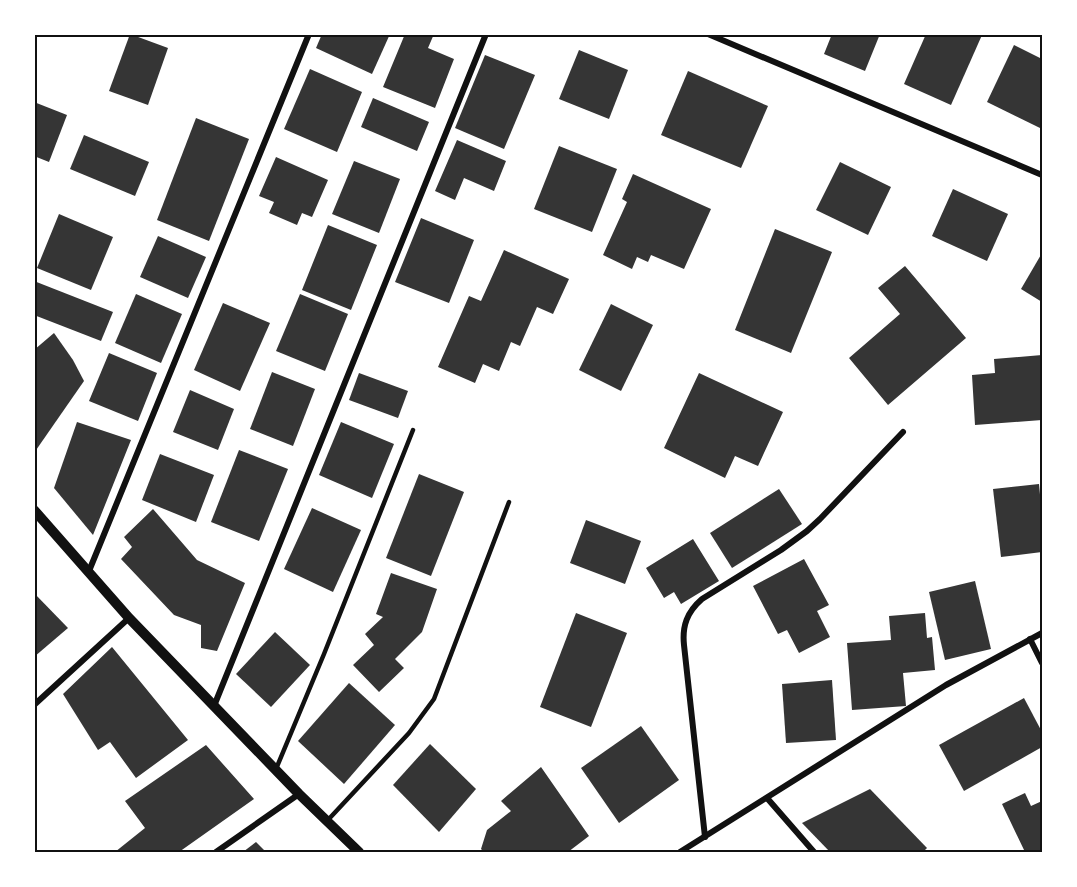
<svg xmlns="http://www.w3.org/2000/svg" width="1077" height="887" viewBox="0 0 1077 887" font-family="Lato,sans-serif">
<rect width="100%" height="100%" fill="#fff"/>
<g fill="#353535">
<path d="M130,34l38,14 -20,57 -39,-14z"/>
<path d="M322,34h68l-18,40 -56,-26z"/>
<path d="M405,34h29l-6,14 26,11 -19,49 -52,-21z"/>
<path d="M832,34h48l-15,37 -41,-17z"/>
<path d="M926,34l56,1 -31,70 -47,-21z"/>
<path d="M1014,45l28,14v64l-2,5 -53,-26z"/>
<path d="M579,50l49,20 -19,49 -50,-20z"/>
<path d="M485,55l50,20 -31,74 -49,-21z"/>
<path d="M310,69l52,23 -25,60 -53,-23z"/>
<path d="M688,71l80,35 -27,62 -80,-33z"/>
<path d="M373,98l56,24 -12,29 -56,-24z"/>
<path d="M34,102l33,13 -18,47 -15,-6z"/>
<path d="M196,118l53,21 -40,102 -52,-21z"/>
<path d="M84,135l65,27 -14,34 -65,-27z"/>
<path d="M457,140l49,21 -12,30 -30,-13 -9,22 -20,-9z"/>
<path d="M559,146l58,23 -25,63 -58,-23z"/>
<path d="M276,157l52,23 -16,37 -10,-4 -5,12 -28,-12 5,-11 -15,-6z"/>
<path d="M354,161l46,18 -21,54 -47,-19z"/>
<path d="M840,162l51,25 -23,48 -52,-25z"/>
<path d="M633,174l78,35 -27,60 -33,-14 -3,7 -11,-5 -5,12 -29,-14 24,-53 -5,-3z"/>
<path d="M953,189l55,25 -21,47 -55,-25z"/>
<path d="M59,214l54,23 -22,53 -54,-22z"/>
<path d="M421,218l53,22 -25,63 -54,-21z"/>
<path d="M328,225l49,20 -26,65 -49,-20z"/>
<path d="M775,229l57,23 -41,101 -56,-23z"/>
<path d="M158,236l48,21 -18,41 -48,-21z"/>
<path d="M504,250l65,29 -16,35 -16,-7 -17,39 -9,-4 -12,29 -16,-7 -8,19 -37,-16 31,-71 12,5z"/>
<path d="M1042,253v49l-21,-13z"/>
<path d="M905,266l61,72 -78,67 -39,-47 51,-44 -22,-26z"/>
<path d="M34,281l79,31 -12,29 -67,-26z"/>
<path d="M136,294l46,20 -21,49 -46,-20z"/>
<path d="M300,294l48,20 -23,57 -49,-20z"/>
<path d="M223,303l47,20 -30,68 -46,-21z"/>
<path d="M611,304l42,21 -32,66 -42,-21z"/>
<path d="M54,333l19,27 11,21 -50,72v-103z"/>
<path d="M109,353l48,20 -19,48 -49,-20z"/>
<path d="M1042,355v65l-67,5 -3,-50 23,-2 -1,-14z"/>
<path d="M272,372l43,17 -22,57 -43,-17z"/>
<path d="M359,373l49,18 -10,27 -49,-18z"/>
<path d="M699,373l84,39 -25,54 -23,-10 -10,22 -61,-30z"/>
<path d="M190,390l44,19 -16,41 -45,-18z"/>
<path d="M77,422l54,18 -38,95 -39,-47z"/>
<path d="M341,422l53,22 -22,54 -53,-23z"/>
<path d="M239,450l49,19 -29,72 -48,-19z"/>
<path d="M160,454l54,21 -18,47 -54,-22z"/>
<path d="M419,474l45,18 -33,84 -45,-18z"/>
<path d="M1039,484l3,31v37l-41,5 -8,-68z"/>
<path d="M779,489l23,35 -70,44 -22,-35z"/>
<path d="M312,508l49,22 -28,62 -49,-23z"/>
<path d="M153,509l44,51 48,23 -28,68 -16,-3v-23l-27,-10 -53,-56 11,-12 -8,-10z"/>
<path d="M586,520l55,21 -16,43 -55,-21z"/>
<path d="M693,539l26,42 -38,23 -7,-12 -10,6 -18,-30z"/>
<path d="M804,559l25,46 -12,6 13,26 -31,16 -12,-23 -9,4 -25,-48z"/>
<path d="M391,573l46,16 -15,43 -27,27 9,9 -25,24 -26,-27 21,-20 -9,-11 18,-17 -7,-3z"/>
<path d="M975,581l16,68 -46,11 -16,-68z"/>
<path d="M34,593l34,35 -34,29z"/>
<path d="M576,613l51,20 -36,94 -51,-20z"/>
<path d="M925,613l2,25 5,-1 3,33 -32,3 3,33 -54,4 -5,-67 44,-3 -2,-24z"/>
<path d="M275,632l35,33 -39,42 -35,-33z"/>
<path d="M112,647l76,93 -52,38 -26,-36 -12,8 -35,-56z"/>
<path d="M832,680l4,60 -50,3 -4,-59z"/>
<path d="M349,683l46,42 -51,59 -46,-43z"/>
<path d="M1024,698l18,34v15l-78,44 -25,-46z"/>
<path d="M641,726l38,54 -60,43 -38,-55z"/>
<path d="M430,744l46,45 -37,43 -46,-47z"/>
<path d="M206,745l48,54 -75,53h-64l30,-24 -20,-27z"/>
<path d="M541,767l48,69 -21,16h-84l-3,-3 6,-19 24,-19 -10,-10z"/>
<path d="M870,789l57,59 -4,4h-93l-28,-29z"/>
<path d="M1025,793l6,13 11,-5v51h-17l-23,-48z"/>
<path d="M256,842l10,10h-23z"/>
</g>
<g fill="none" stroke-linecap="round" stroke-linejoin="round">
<g stroke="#111" stroke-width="4.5">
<path d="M276,769l48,-115 89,-224"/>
<path d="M327,821l82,-88 25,-34 75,-197"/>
</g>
<g stroke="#111" stroke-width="6">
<path d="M708,34l334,141"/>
<path d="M89,571l220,-537"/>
<path d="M1030,639l12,24"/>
<path d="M34,705l95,-87"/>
<path d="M214,706l272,-672"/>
<path d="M767,798l47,54"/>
<path d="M705,837l-21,-192c-2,-19 3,-33 18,-46l79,-49 26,-19 13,-12 83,-87"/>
<path d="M216,852l83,-58"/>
<path d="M680,852l266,-167 96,-52"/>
</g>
<path stroke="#111" stroke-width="10" d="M34,510l95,108 170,176 60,58"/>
</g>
<rect width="1077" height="887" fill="none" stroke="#ffffff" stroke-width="72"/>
<rect x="36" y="36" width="1005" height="815" fill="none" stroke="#111" stroke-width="2"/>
</svg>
